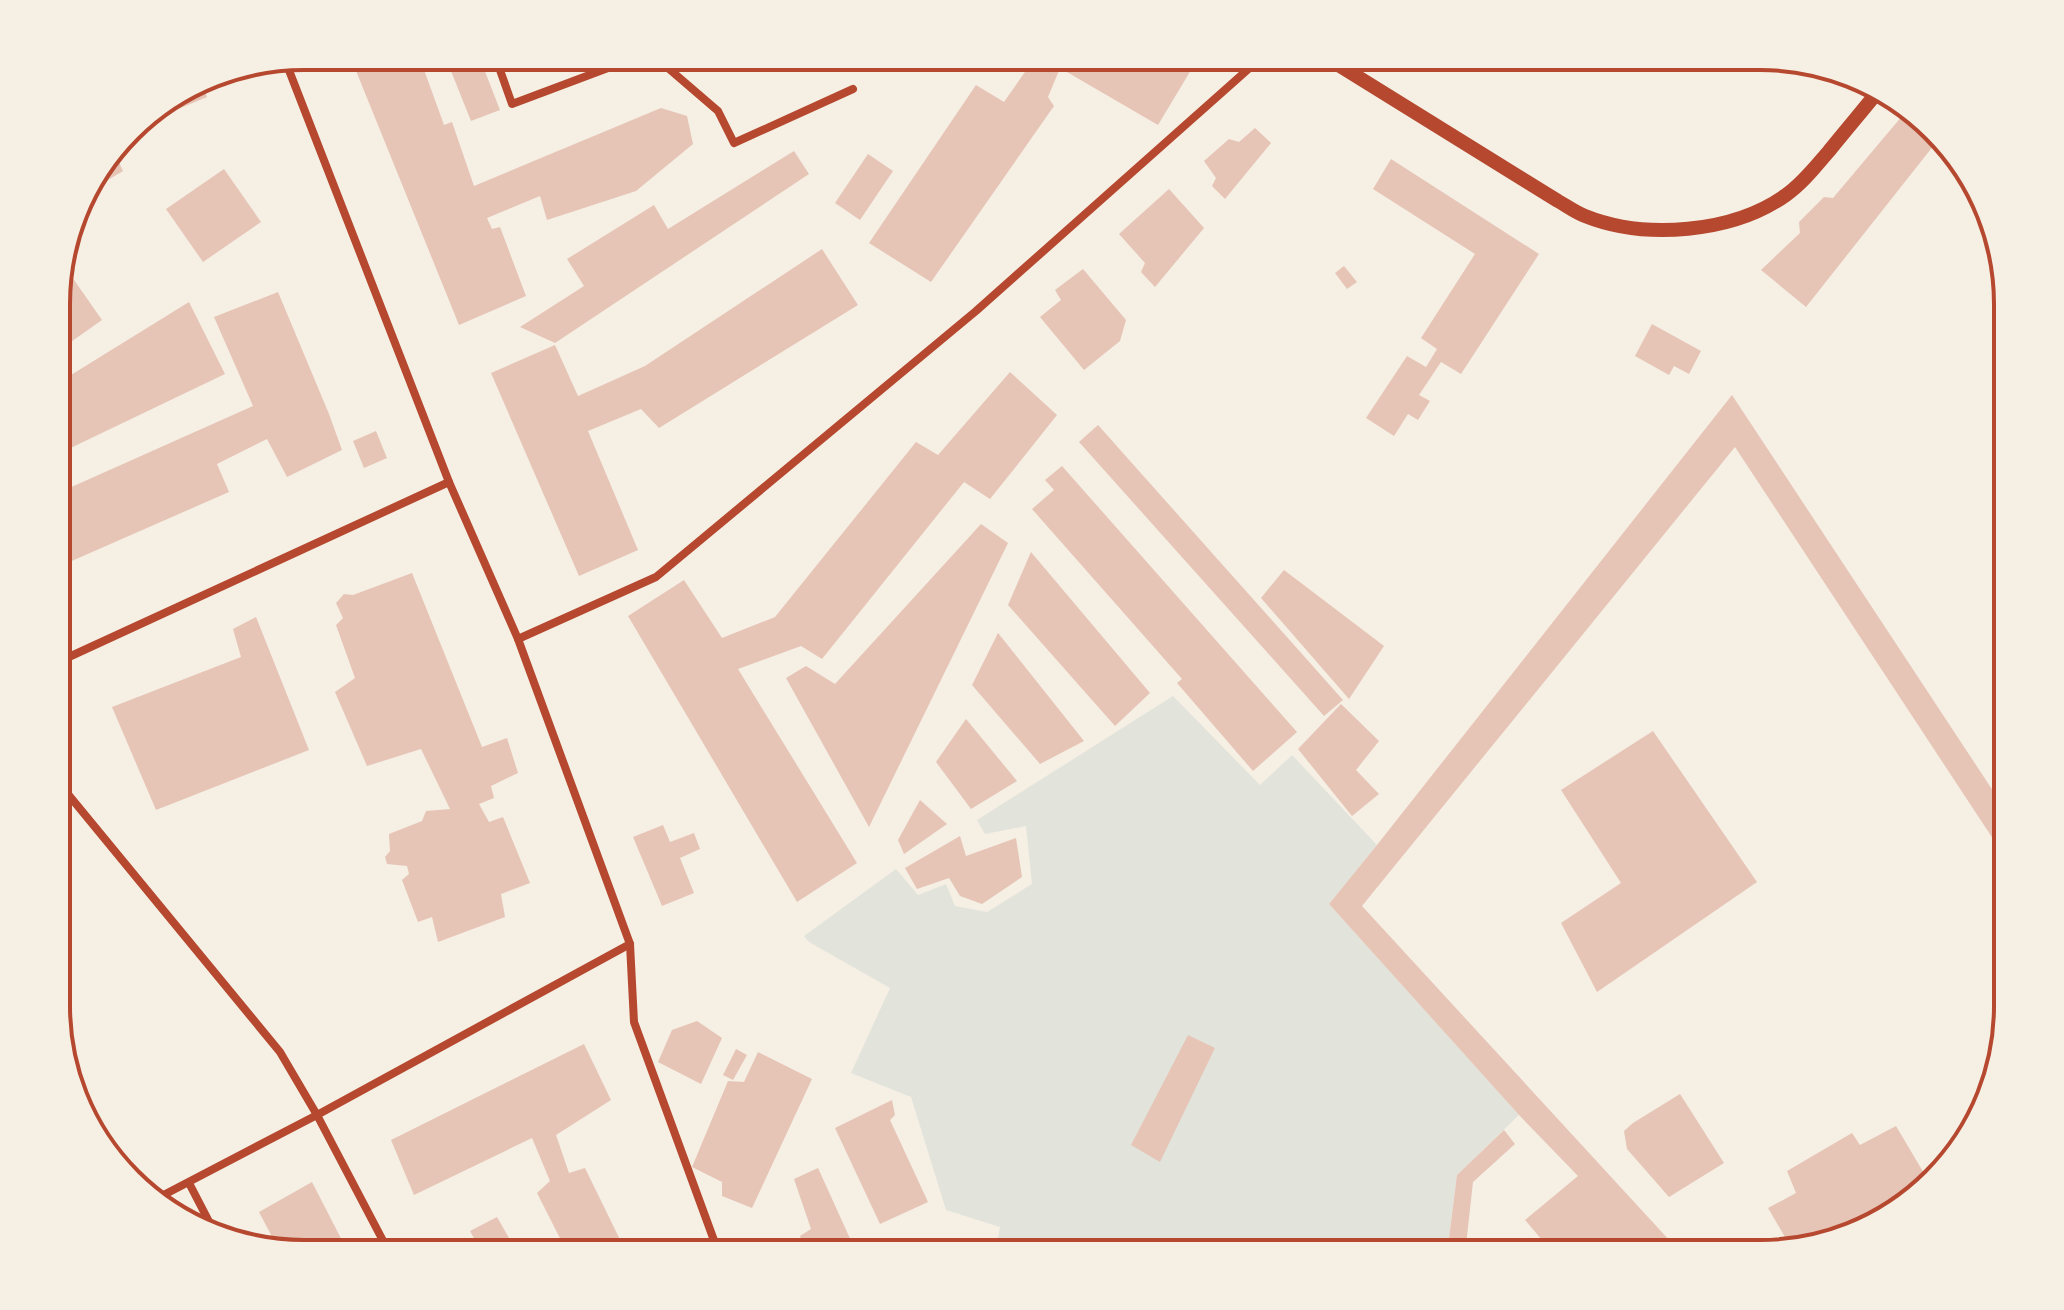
<svg xmlns="http://www.w3.org/2000/svg" width="2064" height="1310" viewBox="0 0 2064 1310" font-family="'Archivo Narrow',sans-serif">
<rect width="100%" height="100%" fill="#f6efe4"/>
<path fill="#e2e4dc" d="M1173,696l87,89 32,-30 85,90 -48,59 190,211 -62,60 -10,79h-452l5,-27 -54,-17 -35,-113 -60,-24 39,-85 -81,-46 -5,-6 92,-67 22,26 28,-11 9,22 32,6 45,-28 -6,-58 -41,8 -8,-14z"/>
<g fill="#e6c5b7">
<path d="M350,56h69l25,69 8,-3 22,64 187,-78 26,8 6,28 -57,47 -89,29 -7,-24 -53,22 5,11 8,-2 26,69 -67,29z"/>
<path d="M445,56h34l21,54 -29,11z"/>
<path d="M729,56h79v1l-54,13z"/>
<path d="M1036,56h131l24,14 -33,55 -98,-57 -12,29 6,9 -123,176 -62,-39 107,-158 28,17z"/>
<path d="M201,80l6,17 -67,28 -2,-4 2,-3z"/>
<path d="M1908,109l30,31 -132,167 -45,-37 39,-37 -1,-11 25,-25 9,1z"/>
<path d="M1255,128l16,15 -46,56 -13,-13 4,-8 -12,-17 25,-22 10,3z"/>
<path d="M794,151l15,23 -254,169 -35,-16 64,-41 -17,-27 87,-54 14,24z"/>
<path d="M114,152l9,19 -42,25 1,-2z"/>
<path d="M868,154l25,17 -33,49 -25,-17z"/>
<path d="M1391,159l148,95 -78,120 -20,-12 -22,33 11,6 -12,19 -10,-6 -14,22 -28,-18 41,-62 19,11 11,-18 -16,-11 54,-84 -102,-65z"/>
<path d="M224,169l37,53 -58,40 -37,-53z"/>
<path d="M1169,189l35,39 -49,59 -14,-15 4,-9 -26,-29z"/>
<path d="M822,249l36,56 -199,123 -18,-19 -53,22 50,119 -59,26 -88,-203 64,-28 23,51 67,-30z"/>
<path d="M1344,266l13,16 -10,7 -12,-16z"/>
<path d="M65,267l37,53 -44,31v-79z"/>
<path d="M1083,269l43,51 -6,21 -36,29 -44,-53 21,-17 -6,-10z"/>
<path d="M278,292l51,122 13,36 -55,27 -20,-38 -50,25 12,28 -171,75v-74l195,-87 -39,-89z"/>
<path d="M189,302l36,72 -167,80v-71z"/>
<path d="M1652,324l49,27 -12,23 -15,-8 -5,9 -34,-19z"/>
<path d="M1010,372l47,43 -67,84 -26,-17 -142,177 -21,-13 -63,23 119,194 -60,39 -169,-286 56,-36 38,58 53,-21 141,-175 22,13z"/>
<path d="M1732,395l275,417v39l-4,3 -268,-407 -373,459 320,348h-128l-29,-34 53,-44 -59,-61 -190,-211 48,-59z"/>
<path d="M1098,425l245,275 -19,16 -245,-274z"/>
<path d="M376,431l11,27 -23,10 -11,-27z"/>
<path d="M1062,466l235,266 -44,39 -76,-88 5,-4 -150,-170 22,-19 -9,-10z"/>
<path d="M981,524l27,19 -139,284 -83,-149 20,-12 29,18z"/>
<path d="M1031,552l119,141 -35,33 -107,-121z"/>
<path d="M1284,570l100,76 -35,53 -88,-101z"/>
<path d="M412,573l70,174 25,-9 11,35 -27,13 3,12 -15,6 10,18 14,-5 27,66 -29,11 4,23 -67,25 -6,-25 -14,5 -16,-42 7,-6 -2,-8 -20,-2 -2,-7 5,-6 -1,-17 33,-13 4,-10 24,-2 -29,-60 -54,17 -32,-74 20,-14 -19,-53 7,-7 -7,-15 8,-9 9,1z"/>
<path d="M256,617l53,133 -153,60 -44,-103 129,-50 -8,-28z"/>
<path d="M998,633l86,108 -44,23 -68,-79z"/>
<path d="M1341,704l38,37 -23,29 23,24 -27,22 -54,-67z"/>
<path d="M966,719l51,62 -46,28 -35,-47z"/>
<path d="M1653,731l104,151 -160,110 -36,-69 60,-40 -60,-93z"/>
<path d="M920,800l27,24 -43,30 -6,-14z"/>
<path d="M663,825l7,17 24,-9 6,16 -20,9 14,35 -32,13 -29,-69z"/>
<path d="M960,836l6,20 50,-18 6,39 -40,27 -22,-8 -11,-18 -32,11 -12,-21z"/>
<path d="M697,1021l25,17 -21,46 -43,-22 14,-32z"/>
<path d="M1188,1035l27,13 -55,114 -29,-17z"/>
<path d="M584,1044l27,56 -55,35 13,38 16,-5 42,86h-59l-31,-61 13,-12 -18,-43 -118,57 -23,-55z"/>
<path d="M736,1049l11,6 -14,25 -10,-5z"/>
<path d="M758,1052l54,27 -60,129 -30,-12v-14l-30,-15 36,-86 16,1z"/>
<path d="M1680,1094l44,69 -55,34 -42,-48 -3,-18 9,-8z"/>
<path d="M892,1100l3,15 -5,5 38,82 -48,22 -45,-96z"/>
<path d="M1896,1126l32,54 -44,41 -92,28 -24,-41 28,-15 -9,-22 65,-38 8,12z"/>
<path d="M1504,1130l11,14 -42,38 -8,72h-18l10,-79z"/>
<path d="M818,1168l39,86h-51l-6,-18 11,-7 -17,-50z"/>
<path d="M312,1182l37,72h-45l-25,-4 -20,-38z"/>
<path d="M497,1217l12,21 -27,15 -12,-22z"/>
</g>
<g fill="none" stroke-linecap="round" stroke-linejoin="round">
<g stroke="#b5482f" stroke-width="8">
<path d="M495,56l17,48 104,-39 52,3 50,43 16,32 119,-54"/>
<path d="M285,60l164,422 69,157 112,305 4,78 85,232"/>
<path d="M518,639l138,-62 320,-266 287,-255"/>
<path d="M58,662l391,-180"/>
<path d="M58,782l222,270 37,63 73,139"/>
<path d="M189,1183l28,54"/>
<path d="M154,1200l163,-85 313,-171"/>
</g>
<path stroke="#b5482f" stroke-width="14" d="M1324,56l234,145c9,5 17,11 27,15 60,24 148,17 201,-21 17,-12 30,-29 43,-44 17,-21 34,-41 51,-62"/>
</g>
<path d="M0 0H2064V1310H0ZM304 70H1760A234 234 0 0 1 1994 304V1006A234 234 0 0 1 1760 1240H304A234 234 0 0 1 70 1006V304A234 234 0 0 1 304 70Z" fill="#f6efe4" fill-rule="evenodd"/>
<path fill="none" stroke="#b5482f" stroke-width="4" d="M304 70H1760A234 234 0 0 1 1994 304V1006A234 234 0 0 1 1760 1240H304A234 234 0 0 1 70 1006V304A234 234 0 0 1 304 70Z"/>
</svg>
